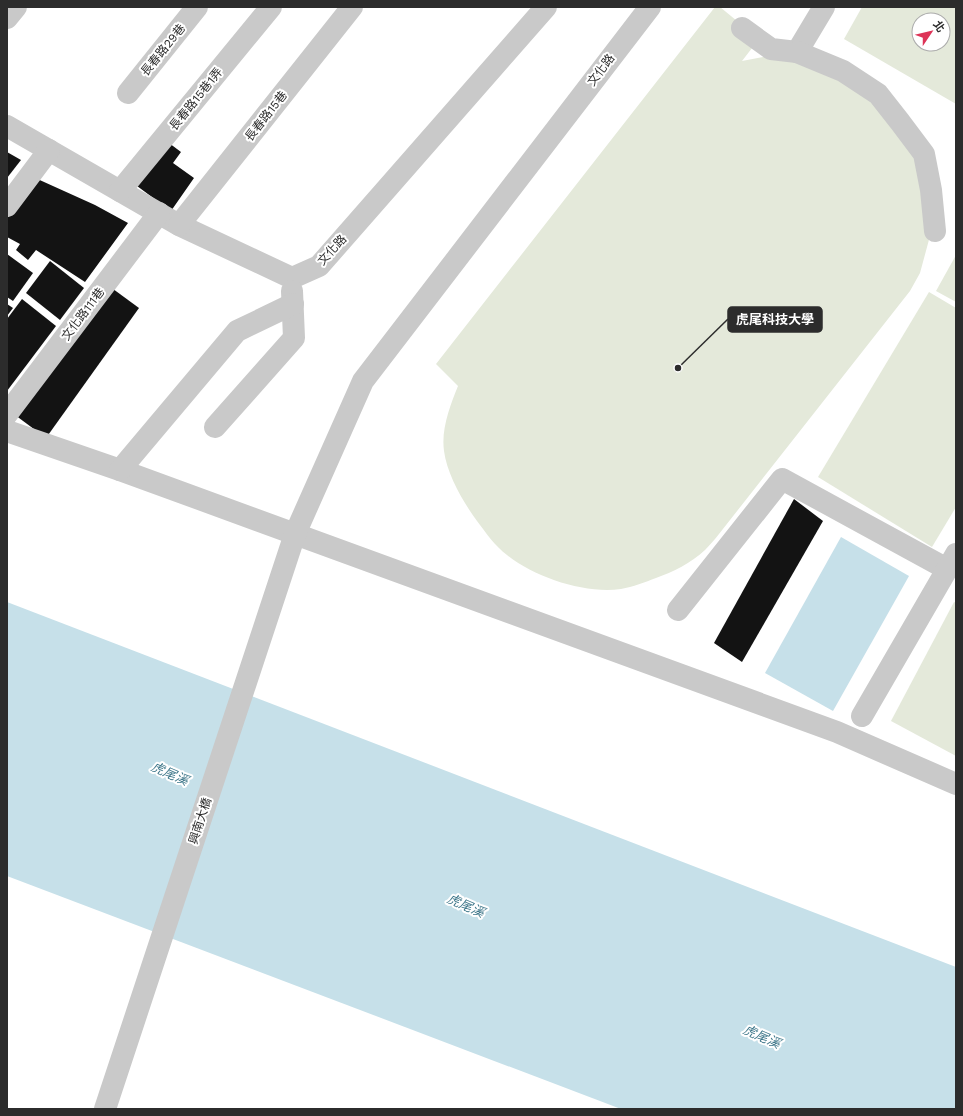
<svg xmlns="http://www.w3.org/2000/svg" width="963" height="1116" viewBox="0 0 963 1116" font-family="'Work Sans','Noto Sans TC',sans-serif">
<rect width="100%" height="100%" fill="#fff"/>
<g fill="#e4e9da" fill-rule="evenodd">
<path d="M715,7h5l39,32 -17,22 21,-4 27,1 71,25 57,74 12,79 -10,37 -10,18 -191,243c-4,5 -9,11 -14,16 -14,13 -32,22 -49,28 -11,4 -23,9 -35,11 -36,5 -85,-11 -114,-34 -12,-9 -21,-22 -30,-34 -14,-19 -30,-47 -33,-70 -3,-22 6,-45 14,-65l-22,-22z"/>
<path d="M862,7h94v97l-112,-65zM919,20h24v24h-24z"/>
<path d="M956,255v47l-20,-11z"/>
<path d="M929,292l27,16v199l-24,40 -114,-70z"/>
<path d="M954,602l2,1v153l-65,-35z"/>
</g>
<g fill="#c6e0e9">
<path d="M841,537l68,39 -76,135 -68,-38z"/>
<path d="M7,602l949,365v142h-335l-614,-233z"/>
</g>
<g fill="#131313">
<path d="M169,143l12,9 -8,11 21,15 -23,33 -34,-25z"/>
<path d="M7,152l14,8 -14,18z"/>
<path d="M33,177l62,28 33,18 -43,59 -49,-32 -8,10 -12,-10 4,-6 -13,-7v-25z"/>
<path d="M7,254l26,19 -20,28 -6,-4z"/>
<path d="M50,261l34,27 -24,32 -34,-27z"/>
<path d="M109,286l30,22 -93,130 -31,-23z"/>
<path d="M22,299l34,27 -49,65v-72z"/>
<path d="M7,304l6,4 -6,8z"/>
<path d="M794,499l29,22 -81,141 -28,-19z"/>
</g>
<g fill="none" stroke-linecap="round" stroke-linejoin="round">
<g stroke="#c9c9c9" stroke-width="22">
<path d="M7,18l9,-11"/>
<path d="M742,28l29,21 26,3 27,-45"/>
<path d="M797,52l46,19 35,23 22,28 24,32 7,36 4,41"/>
<path d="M128,93l69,-86"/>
<path d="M7,126l172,99 113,53 27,-12 227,-259"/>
<path d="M120,191l151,-184"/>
<path d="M7,206l42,-56"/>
<path d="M179,225l173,-218"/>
<path d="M7,414l152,-201"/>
<path d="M215,427l79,-89 -2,-47"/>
<path d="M7,431l113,39 717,262 119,52"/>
<path d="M120,470l117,-139 56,-27"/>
<path d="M678,610l104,-131 165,90"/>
<path d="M862,716l94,-162"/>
<path d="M105,1109l190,-575 68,-153 287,-374"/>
</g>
</g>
<g text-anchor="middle" stroke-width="4" stroke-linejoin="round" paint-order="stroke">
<g font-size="12" fill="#2c2c2c" stroke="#fff">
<text transform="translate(163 50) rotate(-51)" y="4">長春路29巷</text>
<text transform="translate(601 70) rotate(-53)" y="4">文化路</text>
<text transform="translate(196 99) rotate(-51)" y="4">長春路15巷1弄</text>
<text transform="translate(266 116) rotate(-52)" y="4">長春路15巷</text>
<text transform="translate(332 250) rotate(-47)" y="4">文化路</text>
<text transform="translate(83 314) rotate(-53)" y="4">文化路111巷</text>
<text transform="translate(200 821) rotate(-72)" y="4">興南大橋</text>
</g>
<g font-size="13" font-style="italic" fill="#3e778a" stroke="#fff">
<text transform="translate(170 773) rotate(24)" y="5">虎尾溪</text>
<text transform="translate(466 905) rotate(24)" y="5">虎尾溪</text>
<text transform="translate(762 1036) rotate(24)" y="5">虎尾溪</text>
</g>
</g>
<path fill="none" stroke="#2c2c2c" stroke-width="1.5" d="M678 368L728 319"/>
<circle fill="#2c2c2c" stroke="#fff" stroke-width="1.5" cx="678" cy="368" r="4"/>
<rect fill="#2c2c2c" stroke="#2c2c2c" stroke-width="1.5" x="728" y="307" width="94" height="25" rx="4"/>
<g font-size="13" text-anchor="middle" font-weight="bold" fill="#fff">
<text x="775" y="324">虎尾科技大學</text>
</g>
<rect width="963" height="1116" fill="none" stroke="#2c2c2c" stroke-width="16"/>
<g transform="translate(931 32) rotate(55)"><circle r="19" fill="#ffffff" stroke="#ababab"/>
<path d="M0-3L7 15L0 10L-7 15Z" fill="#dd3457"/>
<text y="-6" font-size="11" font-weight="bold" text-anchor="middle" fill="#2c2c2c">北</text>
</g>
</svg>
